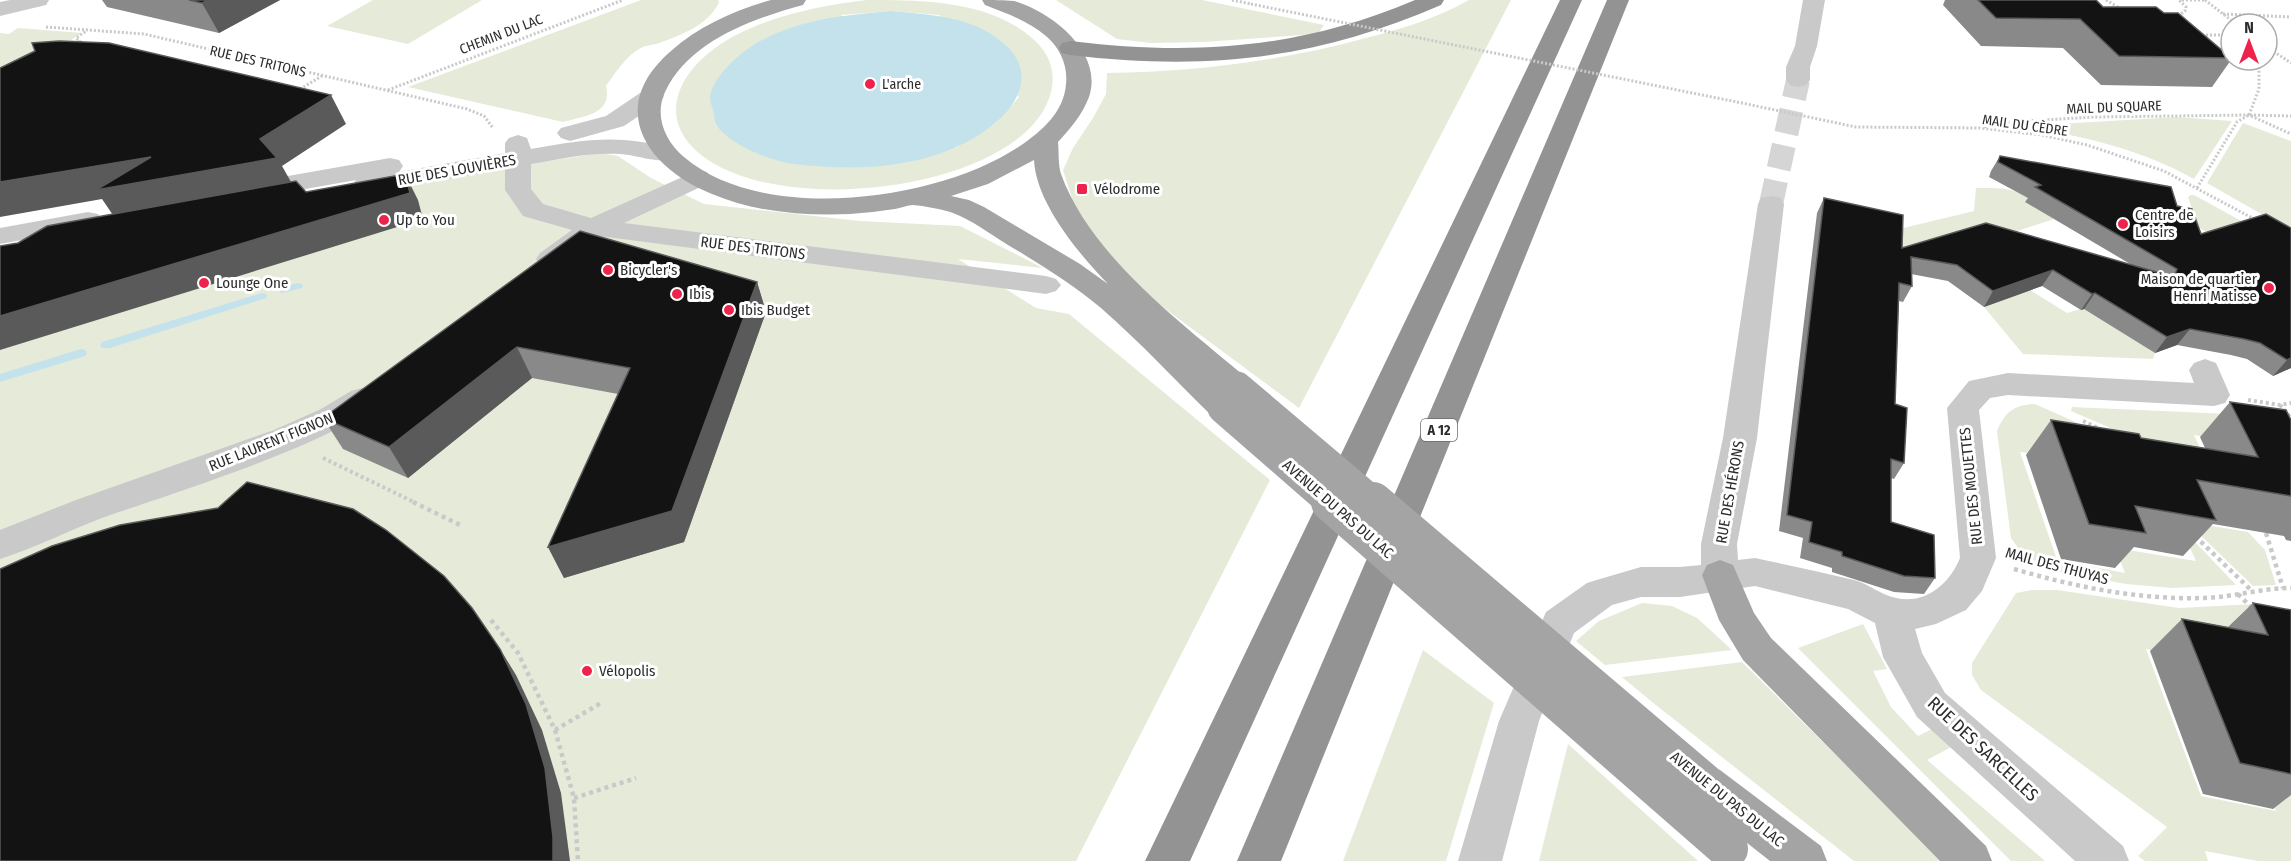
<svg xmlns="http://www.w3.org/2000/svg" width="2291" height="861" viewBox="0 0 2291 861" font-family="'Fira Sans Condensed',sans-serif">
<rect width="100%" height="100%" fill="#fff"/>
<g fill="#e5ebd8" fill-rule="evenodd">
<path d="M373,0h109l-74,44 -81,-18z"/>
<path d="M641,0h77l1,2c-10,23 -38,33 -60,41 -6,2 -13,2 -18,5 -15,8 -25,24 -35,38 7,28 -22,30 -43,36l-155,-35z"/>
<path d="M867,0c57,0 131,0 173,46 14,16 16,36 8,55 -38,96 -304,122 -363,37 -13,-19 -11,-41 1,-60 35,-54 122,-71 181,-78zM891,11l48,4 80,82 -24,27 -40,24 -114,-133z"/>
<path d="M1056,0h146l122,25 -6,9 -114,8 -53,1 -34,-4z"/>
<path d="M1469,0h42l-212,408 -158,-117 -40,-41 -25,-39 -13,-41 10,-22 20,-30 13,-24 1,-21c87,-1 175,-12 259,-35 36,-9 71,-20 103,-38z"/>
<path d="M18,28l64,5 -11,7 7,1 -78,47v-55l9,1z"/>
<path d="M2177,117l55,4 -38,58c-53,-30 -112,-43 -172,-53z"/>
<path d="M2243,123l48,18v90l-84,-48z"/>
<path d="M600,153l18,3 33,22 53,26 156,17 100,5 83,42 -85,-9 78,49 33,6 201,166 -194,381h-1076v-594l509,-100z"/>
<path d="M1976,188c20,0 39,-1 56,12 8,7 13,14 22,19l-67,22 -93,13 1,-24 79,-19z"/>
<path d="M2191,195h3l60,33 -36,11 -20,-12 -10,-30z"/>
<path d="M2030,290l37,23 17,-5 71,45 -2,6 -130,-5 -39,-47z"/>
<path d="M2035,404l101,45 -27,17 -89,-14 37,108 68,13 -10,-25 81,13 -12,-26 13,9 39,41 -64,3 -46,-4 -71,-13 -18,-8 -16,-11 -10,-14 -14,-107c8,-19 17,-26 38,-27z"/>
<path d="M2072,407l202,9 -19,28 -61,-9 25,53 -76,-46 -72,-31z"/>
<path d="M2182,521l66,11 17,18 11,35 -23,1 -61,-59z"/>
<path d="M2032,590h25l122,18 76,-4 -27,60 -82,-15 55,147 75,15 -14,-37 29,6v81h-33l-53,-10 3,10h-63l-7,-5 29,-29 -186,-137 -9,-15v-12l44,-70z"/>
<path d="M1642,603l30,3 25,12 35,32 -127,15 -29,-24 23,-20z"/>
<path d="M1863,624l24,45 -14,2 18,36 27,29 16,-8 19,18 -26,14 118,101h-34l-213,-213z"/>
<path d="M1423,650l71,53 -48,158h-103z"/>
<path d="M1742,662l201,199h-89l-202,-159 -30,-25z"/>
<path d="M1568,744l130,117h-159z"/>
</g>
<path fill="#c3e2ec" d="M891,11c29,3 62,4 89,17 77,38 34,95 -26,120 -51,22 -106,22 -160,16 -21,-2 -67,-20 -78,-40 -2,-4 -2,-10 -3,-14 -1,-3 -3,-9 -3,-13 2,-19 27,-41 42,-51 41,-26 92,-31 139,-35z"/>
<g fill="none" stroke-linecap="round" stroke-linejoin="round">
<g fill="#c3e2ec" fill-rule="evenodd">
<path d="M298,283l4,1 1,2 -1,2 -20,5 -5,-3 1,-2z"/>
<path d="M262,293l4,1 1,2 -1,2 -156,50h-8l-2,-3 2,-3z"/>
<path d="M81,349l4,1 2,3 -2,3 -85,26v-8z"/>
</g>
<path stroke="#d5d5d5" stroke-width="24" stroke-dasharray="24 12" stroke-linecap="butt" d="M1771,204l27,-124"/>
<g stroke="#c9c9c9" stroke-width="3" stroke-dasharray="2 2" stroke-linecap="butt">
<path d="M1232,0l19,4"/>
<path d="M2106,0l15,9"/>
<path d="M2182,0h23"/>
<path d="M2205,0l31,24"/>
<path d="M2223,14l68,3"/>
<path d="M2178,16l7,-5 1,-4 -7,-7"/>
<path d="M46,27l98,7 323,75 17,7 9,12"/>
<path d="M2202,35h29"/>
<path d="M75,44l5,-3 -4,-3 10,-7"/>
<path d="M2267,47l24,16"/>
<path d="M300,89l22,-13"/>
<path d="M388,90l235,-90"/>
<path d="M1737,102l119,25 124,1 62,7 45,10 77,26 92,49"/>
<path d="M2249,115l10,-26v-29"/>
<path d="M1984,127l24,-5 87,-5 154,-2 42,19"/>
<path d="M2197,188l40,-66 12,-7 42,1"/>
</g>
<g stroke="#c9c9c9" stroke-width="4" stroke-dasharray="3 3" stroke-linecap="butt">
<path d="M2248,400l32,5 11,-2"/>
<path d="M2280,405l11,13"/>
<path d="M2083,421l17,8"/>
<path d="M323,458l93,45"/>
</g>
<g stroke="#c9c9c9" stroke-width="4.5" stroke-dasharray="4 4" stroke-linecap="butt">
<path d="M413,502l47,23"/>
<path d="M2266,533l17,55"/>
<path d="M2195,536l57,55"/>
<path d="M2014,569c62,18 125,31 190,29 30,-1 58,-10 87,-10"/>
<path d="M2238,594l14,14"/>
<path d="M491,620l27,33 37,77 19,68 4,63"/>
<path d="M555,730l46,-27"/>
<path d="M574,798l62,-20"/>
</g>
<g fill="#c9c9c9" fill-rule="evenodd">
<path d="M10,0h39l-3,5 -46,11v-14z"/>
<path d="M1803,0h22l-8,46 -7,21v13l-4,5 -8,2 -8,-2 -4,-5v-13l9,-21z"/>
<path d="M652,89l9,2 3,5 -3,5 -37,25 -54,15 -9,-3 -4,-5 4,-5 45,-12 37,-25z"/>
<path d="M518,135l9,3 4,11c56,-10 87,-15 144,0l4,5 -4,5c-18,5 -37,-4 -55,-5 -31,-2 -60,5 -89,10v25l12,15 48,14 107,-48 9,2 4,6 -4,6 -83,39 422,53 10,3 5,6 -5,6 -10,3 -447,-58c-18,13 -36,35 -59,29l-4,-6 4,-6 32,-23 -49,-14 -18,-26v-21l-140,25 -9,-2 -4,-6 4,-6 6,-1 -108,19 -9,-2 -4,-6 4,-6 9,-2 136,-24 9,2 4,6 -4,6 -6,1 112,-20v-10l4,-5z"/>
<path d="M1771,196l10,2 3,6 -27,234 -20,106 1,16 17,-2c33,7 66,14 99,22 15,4 27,15 42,18 30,7 54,-15 64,-40l-13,-150 22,-27 39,-8 186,10 -5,-13 5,-7 11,-4 11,4 14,32 -5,8 -11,3 -206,-11 -18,3 -11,12 17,148 -14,33 -16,19 -30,14 -21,5 7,24 23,40 178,153 6,15h-54l-158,-144 -34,-60 -8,-34 -27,-14 -93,-23 -75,11h-39l-29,8 -38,28 -35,88 -37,140h-44l41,-140 47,-109 41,-29 13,-4 41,-12h39l21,-2v-21l22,-106 35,-234 3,-6z"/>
<path d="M88,212l10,2 4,6 -4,6 -98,18v-16z"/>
<path d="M362,388l11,3 5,8c-24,39 -224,100 -276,119 -34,13 -67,30 -102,41v-29l76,-30 198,-70 47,-21 30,-18z"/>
</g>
<g fill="#a4a4a4" fill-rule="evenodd">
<path d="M771,0h35l-3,5c-51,14 -114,36 -138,87 -11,24 0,49 19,65 79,68 255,44 336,-11 22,-15 44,-34 46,-62 2,-19 -6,-36 -20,-48 -18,-15 -40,-23 -61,-31l-3,-5c10,0 23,0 32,1 37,11 90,51 75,96 -7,18 -18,31 -31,45 1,10 0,23 3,32 30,83 122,150 187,205l5,8 -5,8 -11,3 -7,-2 9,12 -5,8 -11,3 -11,-3c-37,-36 -72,-74 -111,-108 -29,-24 -61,-44 -93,-63 -18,-11 -36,-25 -55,-32 -11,-4 -29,-7 -40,-8 -6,0 -12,3 -18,4 -15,2 -30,4 -45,5 -46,2 -96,-2 -138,-20 -67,-27 -106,-87 -41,-143 28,-25 65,-41 100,-51zM1034,160c2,43 45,94 74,124l-28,-20 -96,-57 -15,-7 -18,-4 37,-12z"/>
<path d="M1720,560l13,5 21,48 17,25 215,208 6,15h-52l-197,-201 -24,-40 -17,-45 5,-10z"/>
<path d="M1705,765l15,5 101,76 6,15h-57l-80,-63 -6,-14 6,-14z"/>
</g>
<g fill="#939393" fill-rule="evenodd">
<path d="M1415,0h29l-3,5c-127,55 -235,66 -371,50l-8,-2 -3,-5 3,-5 8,-2c123,15 230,8 345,-41z"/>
<path d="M1560,0h22l-392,861h-45z"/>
<path d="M1607,0h22l-348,861h-44z"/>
</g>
<path stroke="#c9c9c9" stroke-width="3" stroke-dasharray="2 2" stroke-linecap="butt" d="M1251,4l486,98"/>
<g stroke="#a4a4a4" stroke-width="31">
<path d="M1237,387l137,116"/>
<path d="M1223,408l109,95"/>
</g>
<g stroke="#a4a4a4" stroke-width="40">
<path d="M1331,502l397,347"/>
<path d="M1373,502l332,282"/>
</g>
</g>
<g fill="#898989">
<path d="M102,0h178l-61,33 -112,-26z"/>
<path d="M1945,0h151l7,7 61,6 67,44v3l-19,27 -111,-2 -38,-37 -82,-2 -38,-41z"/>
<path d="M2000,156l177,50 24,28 65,-20 25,154 -18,8 -26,-17 -16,-4 -54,-10 -22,8 -71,-44 -3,1 -39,-24 -58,21 -36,-26 -37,-7 1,12 -9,16 -4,-1 -4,103 9,59 -10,16 -3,-1v44l44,56 -11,16 -30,-2 -62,-20v-4l-32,-10 3,-20 -24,-7 38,-318 7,-15 78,50 230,17 -107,-63 3,-4 -39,-21 2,-6z"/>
<path d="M580,231l177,51 9,30 -82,230 -120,36 -16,-31 70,-153 -86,-16 -124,100 -65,-29 -20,-31z"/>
<path d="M2230,402l61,18v121l-5,-1 -2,-4 -71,-12 -30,32 -49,-9 -19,21 -54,-9 -35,-104 25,-35 90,18 64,10 -5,-11z"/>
<path d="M2253,603l38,7v185l-18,14 -70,-15 -53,-143 32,-32 46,8z"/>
</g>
<g fill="#5a5a5a">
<path d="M208,0h72l-61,33 -17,-30z"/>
<path d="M331,95l15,29 -64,42 13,23 -178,32 -15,-22 -102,18v-35l260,-43z"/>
<path d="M405,174l13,26 5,19 -423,131v-34z"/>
<path d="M2053,270l-11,16 -58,21 9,-16z"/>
<path d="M757,282l9,30 -82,230 -120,36 -16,-31z"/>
<path d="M2095,293l-11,16 -3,1 11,-16z"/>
<path d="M2190,329l-13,16 -22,8 12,-16z"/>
<path d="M517,347l15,31 -124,100 -19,-31z"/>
<path d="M2291,358v10l-18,8 14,-16z"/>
<path d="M500,649l16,26 26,55 19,63 9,68h-17z"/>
</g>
<g fill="#131313" stroke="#5a5a5a" stroke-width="1.5">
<path d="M189,0h19l-6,3z"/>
<path d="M1978,0h118l7,7h53l8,6h14l53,45 -112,-2 -39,-37 -84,-1z"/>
<path d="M59,41l50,2 222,52 -71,44 17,19 -181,32 55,-33 -151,25v-114l35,-17 -3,-8z"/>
<path d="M2000,156l171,31 6,19 15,3 9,25 65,-20 25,14v130l-4,2 -27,-17 -16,-4 -54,-10 -23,8 -72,-44 -3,1 -39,-24 -60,21 -36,-26 -46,-8 1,29 -13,-3 -4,121 12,4 -3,55 -13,-4v63l43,13 1,43 -31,-2 -62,-20v-4l-33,-10 3,-20 -25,-7 37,-317 79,17 -1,33 84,-25 188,54 3,-8 -142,-82 6,-2 -43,-23z"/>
<path d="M405,174l5,19 -410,123v-70l18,-3 29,-17 249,-45 10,11z"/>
<path d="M580,231l177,51 -85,229 -124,36 82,-179 -113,-21 -128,100 -66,-29z"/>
<path d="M2230,402l56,8 5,10v76l-94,-16 19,40 -81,-14 11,27 -57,-9 -38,-104 88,14 2,4 117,19z"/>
<path d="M247,482l106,27 33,21 58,46 28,32 28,41 26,55 19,64 8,69v24h-553v-292l52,-23 68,-21 98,-17z"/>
<path d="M2253,603l38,7v164l-51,-11 -58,-144 86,16z"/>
</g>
<g fill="#ee234c" stroke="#fff" stroke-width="2">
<circle cx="870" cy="84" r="6"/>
<rect x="1076" y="183" width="12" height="12" rx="3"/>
<circle cx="384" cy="220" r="6"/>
<circle cx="2123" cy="224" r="6"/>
<circle cx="608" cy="270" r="6"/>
<circle cx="204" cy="283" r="6"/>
<circle cx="2269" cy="288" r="6"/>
<circle cx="677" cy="294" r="6"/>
<circle cx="729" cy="310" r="6"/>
<circle cx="587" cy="671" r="6"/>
</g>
<g text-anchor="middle" stroke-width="6" stroke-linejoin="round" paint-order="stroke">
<g font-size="14" fill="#2c2c2c" stroke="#fff">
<text transform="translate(501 34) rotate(-21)" y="5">CHEMIN DU LAC</text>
<text transform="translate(258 61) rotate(13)" y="5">RUE DES TRITONS</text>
<text transform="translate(2114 107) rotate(-2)" y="5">MAIL DU SQUARE</text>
<text transform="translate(2025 125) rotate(8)" y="5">MAIL DU CÈDRE</text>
</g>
<g font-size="14" fill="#2c2c2c" stroke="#fff" text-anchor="start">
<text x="882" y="89">L'arche</text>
</g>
<rect fill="#fff" stroke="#6b6b6b" stroke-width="1.5" x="1421" y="419" width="36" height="22" rx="4.5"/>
<g font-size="14" font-weight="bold" fill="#2c2c2c">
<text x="1439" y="435">A 12</text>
</g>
<g font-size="15" fill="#2c2c2c" stroke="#fff">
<text transform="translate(457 170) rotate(-10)" y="5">RUE DES LOUVIÈRES</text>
<text transform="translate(753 248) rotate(7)" y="5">RUE DES TRITONS</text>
<text transform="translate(271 442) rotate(-22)" y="5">RUE LAURENT FIGNON</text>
<text transform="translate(1971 486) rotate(-96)" y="5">RUE DES MOUETTES</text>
<text transform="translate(1730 492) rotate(-80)" y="5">RUE DES HÉRONS</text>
<text transform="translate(1338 509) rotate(41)" y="5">AVENUE DU PAS DU LAC</text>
<text transform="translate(2057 566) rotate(15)" y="5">MAIL DES THUYAS</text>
<text transform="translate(1727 799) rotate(39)" y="5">AVENUE DU PAS DU LAC</text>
</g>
<g font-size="15" fill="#2c2c2c" stroke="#fff" text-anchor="start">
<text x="1094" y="194">Vélodrome</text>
<text x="2135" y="220">Centre de<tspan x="2135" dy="17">Loisirs</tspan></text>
<text x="396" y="225">Up to You</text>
<text x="620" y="275">Bicycler's</text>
<text x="2257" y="284" text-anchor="end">Maison de quartier<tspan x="2257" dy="17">Henri Matisse</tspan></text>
<text x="216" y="288">Lounge One</text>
<text x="689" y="299">Ibis</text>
<text x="741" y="315">Ibis Budget</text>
<text x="599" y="676">Vélopolis</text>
</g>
<g font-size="18" fill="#2c2c2c" stroke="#fff">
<text transform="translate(1983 749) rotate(43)" y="6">RUE DES SARCELLES</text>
</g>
</g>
<g transform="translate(2249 42)"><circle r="28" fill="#ffffff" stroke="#ababab" stroke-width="1.5"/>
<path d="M0-4.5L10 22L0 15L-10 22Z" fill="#ee234c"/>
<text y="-9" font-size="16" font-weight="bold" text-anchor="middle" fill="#2c2c2c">N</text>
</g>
</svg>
